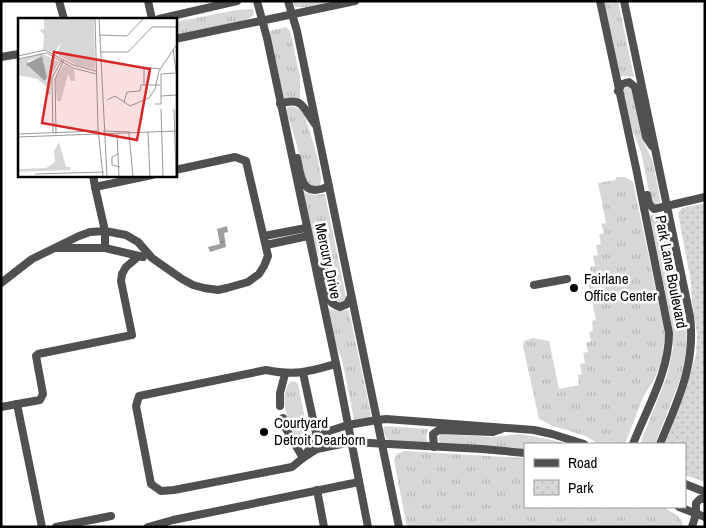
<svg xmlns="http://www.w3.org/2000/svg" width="706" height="528" viewBox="0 0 706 528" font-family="'Archivo Narrow',sans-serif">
<defs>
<pattern id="grass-tufts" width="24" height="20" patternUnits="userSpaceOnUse" patternTransform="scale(1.25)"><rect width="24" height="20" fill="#d7d7d7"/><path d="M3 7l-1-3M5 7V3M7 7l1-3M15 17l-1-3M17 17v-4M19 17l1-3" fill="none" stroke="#b7b7b7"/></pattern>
<pattern id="park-dots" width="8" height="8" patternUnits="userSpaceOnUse" patternTransform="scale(1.25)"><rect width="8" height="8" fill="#d7d7d7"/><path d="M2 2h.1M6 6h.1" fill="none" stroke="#b7b7b7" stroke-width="1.8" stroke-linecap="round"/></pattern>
<pattern id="water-ripples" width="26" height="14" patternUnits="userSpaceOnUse" patternTransform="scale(1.25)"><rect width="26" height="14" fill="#9e9e9e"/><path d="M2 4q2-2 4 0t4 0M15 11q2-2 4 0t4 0" fill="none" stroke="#868686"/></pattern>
</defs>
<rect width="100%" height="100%" fill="#fff"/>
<g fill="url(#grass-tufts)">
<path d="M335,1l-27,6h-13l-3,-5z"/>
<path d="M604,1h14l16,76 -15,-1z"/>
<path d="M252,9l2,2 -1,5 -12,6 -66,14v-14l62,-12z"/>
<path d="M286,27l4,4 10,46v23l-16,-1 -14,-65v-3z"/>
<path d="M627,87l4,1 2,3 10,49 10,22 7,37v3l-4,2h-4l-1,-3 -10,-49 -11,-28 -7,-31 1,-4z"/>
<path d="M292,106l9,4 3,4c4,14 23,63 15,74h-9l-5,-8 -9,-38 -10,-32 2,-3z"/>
<path d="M616,177h9l8,5 32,152 -3,26 -7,18 -12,19 -18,47h-27l-12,-8 -33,-10 -14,-7 -16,-73 1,-5 9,-3 16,3 10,48 20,-4 -1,-10 4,-1 -2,-10 5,-1 -2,-10 5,-1 -2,-9 5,-2 -2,-9 4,-1 -1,-10 4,-1 -9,-42 5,-1 -2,-10 5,-1 -2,-10 5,-1 -2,-10 5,-1 -2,-9 5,-2 -3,-9 5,-1 -8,-40 18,-3z"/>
<path d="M304,192l10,3 10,-1 1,1 21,102 -4,7h-4l-10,-9 -7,-33 -8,-21z"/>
<path d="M661,214l3,2 22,106 1,24 -4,26 -28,72h-15l27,-68 6,-28 -2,-28 -21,-104 1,-1z"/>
<path d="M328,309l11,2 9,-1 1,1 22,104 -2,3 -14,2 -1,-1 -12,-59 -10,-26z"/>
<path d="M291,381l5,1 2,2 11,54 -1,5 -6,1c-13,-13 -26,-48 -11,-63z"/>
<path d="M385,426l43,3 -2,8 1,6 -37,-2 -4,-3 -3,-9z"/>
<path d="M442,434l51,3 26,-3 29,5 20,5h-43v5l-82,-5 -5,-4 1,-4z"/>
<path d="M405,451l120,7v49h138c8,5 20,9 20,20h-276l-13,-67 3,-6z"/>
</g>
<path fill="url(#park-dots)" d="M702,204l3,1v277l-20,-7v-31h-20l23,-61 8,-29 1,-19 -5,-35 -1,-18 -13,-69 4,-5z"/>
<path fill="url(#water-ripples)" d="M227,226l1,6 -4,1 2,14 -16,5 -2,-5 12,-3 -3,-15z"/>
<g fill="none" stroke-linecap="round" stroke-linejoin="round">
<g stroke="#505050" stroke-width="8">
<path d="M59,1l5,18"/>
<path d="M148,1l4,18"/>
<path d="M257,1l10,37 70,330 31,159"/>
<path d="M288,1l9,30 102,496"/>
<path d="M600,1l36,167 33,165c0,39 -22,75 -36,111"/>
<path d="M624,1l66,315c6,49 -12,84 -30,128"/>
<path d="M159,19l78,-18"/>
<path d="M175,39l180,-38"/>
<path d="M1,57l18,-3"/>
<path d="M618,91l4,-7 7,-2 6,5 11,50 6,9"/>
<path d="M280,104c23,-8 23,4 35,20"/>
<path d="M297,158c4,20 5,41 32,28"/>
<path d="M93,175l2,12"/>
<path d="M647,195l2,9 5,5 51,-12"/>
<path d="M264,236l42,-8"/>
<path d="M266,245l42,-9"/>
<path d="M56,248h49l38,9"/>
<path d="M105,248v-17l-10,-44 57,-12"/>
<path d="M320,267c4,16 3,36 20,40l7,-3 4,-8"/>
<path d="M1,283l31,-24 47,-23 11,-4 15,-1 21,4 12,7 14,16 30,21 11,6 11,3 14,2 9,-2 21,-6 11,-8 5,-8 4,-10 -22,-95 -11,-4 -60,13"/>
<path d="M534,285l33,-6"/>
<path d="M336,364c-28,8 -41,12 -70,6l-127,26 -3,10 15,78 10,7 13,-1 118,-23 11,-9 9,-13 14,-13 22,-7 29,-5 9,-1 148,11 18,4 32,10"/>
<path d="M303,373l15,69"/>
<path d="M17,404l25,123"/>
<path d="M280,406v-13l5,-19"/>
<path d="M1,407l39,-7 3,-6 -7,-38 2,-2 94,-19 -11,-54 1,-7 4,-7 13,-11"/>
<path d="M283,418l3,11 17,29 14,-9 34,-7 131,7 43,4"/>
<path d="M434,447l-1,-13 6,-4 54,2 11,-4"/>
<path d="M685,484l20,8"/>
<path d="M317,490l7,37"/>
<path d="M679,507l26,10"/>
<path d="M56,527l55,-11"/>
<path d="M148,527l25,-7 186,-38"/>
<path d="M692,527l4,-13v-11l4,-4h5"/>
</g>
</g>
<g fill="#000" stroke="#fff" stroke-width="2">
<circle cx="574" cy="288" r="5"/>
<circle cx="264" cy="432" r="5"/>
</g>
<g text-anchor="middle" stroke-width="5" stroke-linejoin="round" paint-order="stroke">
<g font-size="15" fill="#000" stroke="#fff">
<text transform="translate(328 261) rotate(78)" y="5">Mercury Drive</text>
<text transform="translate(671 272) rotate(79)" y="5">Park Lane Boulevard</text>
</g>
<g font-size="15" fill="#000" stroke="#fff" text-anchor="start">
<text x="584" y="284">Fairlane<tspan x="584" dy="17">Office Center</tspan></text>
<text x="274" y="428">Courtyard<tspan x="274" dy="17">Detroit Dearborn</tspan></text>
</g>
</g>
<g transform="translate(18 18)">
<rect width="159" height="159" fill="#fff"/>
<path d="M26,0h50l1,51 -19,-4 -16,-9 -3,-3 5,-11 -8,10 -11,-3 1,-15 -5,-4 5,-1zM46,46l10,6 1,11h-4l-3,-7 -7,27h-4l-2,-22z" fill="#d7d7d7"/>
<path d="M41,124l7,25h4l1,3 -53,2v-3l28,-1 9,-6 -1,-11z" fill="#d7d7d7"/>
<path d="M23,35l18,9 -7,13 -2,20h-3v-8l-10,-8 -19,-4v-15zM24,38l5,21 -2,4 -6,-9 -10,-4 -1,-7z" fill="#d7d7d7" fill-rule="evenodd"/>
<path d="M24,38l5,21 -2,4 -19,-17z" fill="#9e9e9e"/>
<path fill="none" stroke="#999" stroke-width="1" d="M77,0l3,110 5,49M81,0l8,159M81,17l28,1 17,-18M155,31l4,30M82,34h28l24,-25h25M0,38l27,-6 28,15 23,6M0,41l29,-6 26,15 23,6M125,49l18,2M126,49v18M143,78l16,-1M89,82l8,-4 15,10 19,-8 6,-9 4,-18 18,-27M106,84l3,-10 13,-1 1,-6h19M137,86h6v-30l14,-1M143,91l2,68M156,91l2,68M85,113l27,1M130,114l2,45M35,115l-1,-55 10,-18M111,115l4,44M0,116l79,-3M38,116l-1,-55 9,-19M99,116l2,43M0,119l159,-6M100,136l-6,3v8l8,2M17,156l69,-2"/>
<path fill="#d62828" fill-opacity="0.15" stroke="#d62828" stroke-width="2.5" d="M36,34l96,17 -13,71 -95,-17z"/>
<rect width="159" height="159" fill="none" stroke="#000" stroke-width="2.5"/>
</g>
<rect width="706" height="528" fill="none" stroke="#000000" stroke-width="5"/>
<rect x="524" y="443" width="162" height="65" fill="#ffffff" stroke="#999999"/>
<rect x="534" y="459" width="25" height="8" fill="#505050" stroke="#999999"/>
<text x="568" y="468" font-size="15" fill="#000000">Road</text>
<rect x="534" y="480" width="25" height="15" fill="url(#park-dots)" stroke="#999999"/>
<text x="568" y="493" font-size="15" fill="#000000">Park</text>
</svg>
